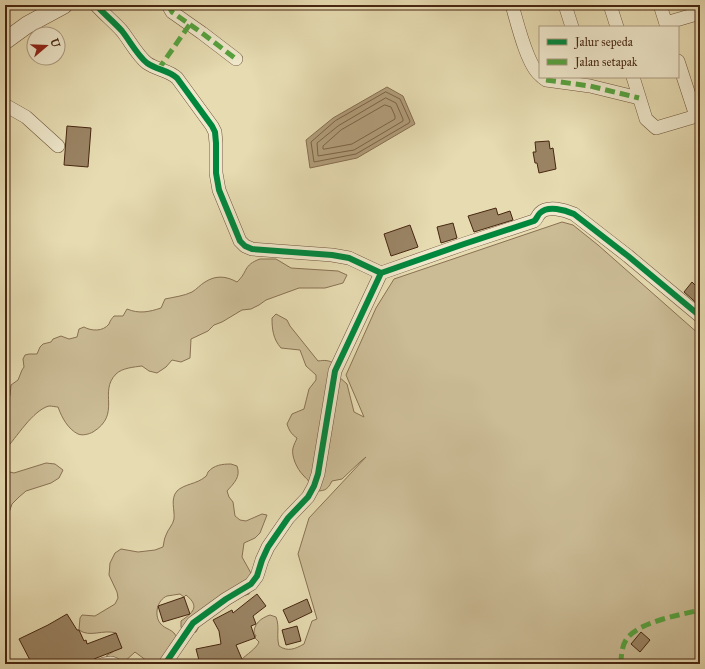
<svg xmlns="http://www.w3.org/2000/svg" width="705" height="669" viewBox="0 0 705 669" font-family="'IM FELL Great Primer',serif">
<rect width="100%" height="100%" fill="#e6dbb1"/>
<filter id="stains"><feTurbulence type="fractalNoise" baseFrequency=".005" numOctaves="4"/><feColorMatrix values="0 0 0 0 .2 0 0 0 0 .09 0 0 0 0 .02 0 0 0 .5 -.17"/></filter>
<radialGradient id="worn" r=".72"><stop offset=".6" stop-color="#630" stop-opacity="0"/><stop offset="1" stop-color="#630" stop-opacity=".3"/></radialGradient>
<g fill="#cbbc96" stroke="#897153">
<path d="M562,222l11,3 25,20 102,90v329h-457l-2,-4c6,-6 15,-11 18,-18l-4,-4 1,-3h-2c-1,-11 7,-17 16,-20l6,2c4,10 0,18 3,29 9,6 16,3 25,-2l8,-23 5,-2 -19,-65 11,-36 57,-61 -5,4 -19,18 -10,2c-5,10 -8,10 -19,10 -1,-9 -5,-10 -10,-16 -6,-6 -12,-19 -10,-27 1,-4 3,-7 4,-10 -6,-4 -8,-8 -10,-14l5,-10 12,-5 5,-20 7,-9v-5l-10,-9 -6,-16 -19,-2c-8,-9 -9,-19 -9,-30l4,-4 11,6 3,6 28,35c7,-1 11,-1 17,3l3,12 9,8 7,28 10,5 -18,-42 30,-67 18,-29z"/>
<path d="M260,259h16l15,9 47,3 9,4 -4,8 -18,5h-26l-33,12 -7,5 -8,4 -9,1 -20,12 -8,3 -6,6 -17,8 -1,19 -9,4 -9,-2 -6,7 -9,6 -8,-2 -7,-5c-8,1 -20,2 -26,8 -18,18 6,40 -23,58 -4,2 -10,4 -15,2 -10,-5 -16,-16 -20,-27 -2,0 -6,-1 -9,-1 -16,4 -33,32 -44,44v-58l5,4 1,-11 7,-5 4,-10 2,-3 -1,-8 2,-4 4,-1h8l3,-7 3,-3 8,-2 2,-3 8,-3 8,3 8,-2 2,-8 5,-2c7,4 19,5 25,-3 1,-3 3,-6 5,-8h9l4,-7c12,5 22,3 34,-1l4,-9c9,-2 19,-3 27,-7 5,-3 8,-7 13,-10 11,-7 21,-6 32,0 11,-10 6,-17 23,-23z"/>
<path d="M46,463l9,1 8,6 -4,8 -8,5 -25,8 -7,6 -7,7 -7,20v-55l1,2 8,2z"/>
<path d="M231,464l6,2c4,11 -3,17 -10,25l2,6 4,5 2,14 5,4 6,1 16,-7 5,1 -7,18 -5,5 -11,5 -2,14 10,18 2,7 -5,12 -6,2 -41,25 -6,11 -7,2 -5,-2 -3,-5v-6c11,-8 20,-14 5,-26l-2,2 -4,-3c-4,1 -9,1 -13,2 -10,4 -13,19 -7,27 6,8 13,4 18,17l-16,24h-11l-16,-12 -12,11v1h-17l1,-9c10,-3 13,-14 9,-22 -13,-4 -26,5 -37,-3l1,-12 2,-3 13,1 20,-12 3,-6 -1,-6 -8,-17 1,-12 5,-10 6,-4 17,3 17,-2 8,-3c1,-4 1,-8 3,-12 2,-6 7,-10 8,-16 1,-9 -4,-20 3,-28 7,-7 20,-7 28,-14 2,-1 2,-3 3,-5 6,-7 14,-8 23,-8z"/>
</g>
<path fill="#b09d7a" stroke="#866d50" d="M387,87l16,9 12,28 -58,34 -47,10 -4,-28 27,-22z"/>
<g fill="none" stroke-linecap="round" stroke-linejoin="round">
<g stroke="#7c6245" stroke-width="1">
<path d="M386,92l14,7 10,22 -1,2 -53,31 -42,8 -3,-20 24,-21z"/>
<path d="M386,98l10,5 7,16v2l-49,29 -36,6 -1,-13 21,-17z"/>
<path d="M385,105l6,2 4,9v3l-43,25 -27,5h-2v-3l18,-16z"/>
</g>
</g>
<g fill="#9a8464" stroke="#472610">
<path d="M67,126l24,2 -3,39 -24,-2z"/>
<path d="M549,141l1,8 3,-1 3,21 -17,4 -2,-10h-2l-2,-11h3l-1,-10z"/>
<path d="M496,208l2,7 12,-4 3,9 -39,12 -6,-16z"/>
<path d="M453,223l4,15 -16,5 -4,-16z"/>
<path d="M410,225l8,22 -27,9 -7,-22z"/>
<path d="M692,282l8,8v16l-16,-14z"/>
<path d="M257,594l9,12 -13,10 3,8 -5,2 4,12 -19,7 8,19h-44l-4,-15 25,-5 -2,-13 -6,-11 19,-10 1,3z"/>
<path d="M184,597l6,17 -27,8 -5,-16z"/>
<path d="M307,599l5,13 -23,11 -6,-13z"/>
<path d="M67,614l10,16h2l5,11 2,-1 1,4 29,-11 6,15 -28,11 2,5h-40l-2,-3 -6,3h-16l-13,-25 29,-14z"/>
<path d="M297,626l4,15 -15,4 -4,-15z"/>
<path d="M641,632l9,8 -10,12 -9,-8z"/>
</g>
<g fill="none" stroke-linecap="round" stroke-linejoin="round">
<g stroke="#6f5338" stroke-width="14">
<g id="minor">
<path d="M96,5c8,9 18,17 26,26 8,10 15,24 25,32 10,7 21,7 30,15l35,48 3,6 1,11v30l3,17 21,51 5,5 7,3 80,6 17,3 32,15"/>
<path d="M168,5l4,7 30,21 34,26"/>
<path d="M512,5c5,17 15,60 28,70"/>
<path d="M565,5l7,22"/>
<path d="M610,5l7,22"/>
<path d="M660,5l7,22"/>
<path d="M666,23l34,-10"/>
<path d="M678,61l18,55"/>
<path d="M542,77l4,3 44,6 49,12"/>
<path d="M633,77l13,42 10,9 44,-13"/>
<path d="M5,105l21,12 32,29"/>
<path d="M104,664l7,-1 3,1"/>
<path d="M165,664l28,-41 33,-24 25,-15 6,-8 5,-16 6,-13 20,-29 20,-21 6,-11 4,-12 17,-103 46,-98 83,-29 70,-23c3,-2 3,-5 6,-8 8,-8 25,-3 34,1l54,42 72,60"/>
</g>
</g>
<g stroke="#6f5338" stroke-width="18">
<path id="tertiary" d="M5,41l22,-16 37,-20"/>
</g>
<use href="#minor" stroke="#efe8cc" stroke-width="13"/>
<use href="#tertiary" stroke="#efe8cc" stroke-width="17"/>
<g stroke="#55a33f" stroke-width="5" stroke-dasharray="10 5" stroke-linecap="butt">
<path d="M168,5l4,7 30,21 34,26"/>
<path d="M158,70l32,-46"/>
<path d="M546,80l44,6 49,12"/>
<path d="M104,664l7,-1 3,1"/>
<path d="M621,664c0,-8 1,-18 5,-24 11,-18 54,-25 74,-30"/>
</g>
<g stroke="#efe8cc" stroke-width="8">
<g id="cycleway">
<path d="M96,5c8,9 18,17 26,26 8,10 15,24 25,32 10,7 21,7 30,15l35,48 3,6 1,11v30l3,17 21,51 5,5 7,3 80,6 17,3 32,15"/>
<path d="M165,664l28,-41 33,-24 25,-15 6,-8 5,-16 6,-13 20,-29 20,-21 6,-11 4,-12 17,-103 46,-98 83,-29 70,-23c3,-2 3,-5 6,-8 8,-8 25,-3 34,1l54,42 72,60"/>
</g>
</g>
<use href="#cycleway" stroke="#00873e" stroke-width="6"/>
</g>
<rect width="705" height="669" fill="none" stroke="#e6dbb1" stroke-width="20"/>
<rect x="6" y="6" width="693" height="657" fill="none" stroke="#472610" stroke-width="2"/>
<rect x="10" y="10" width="685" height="649" fill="none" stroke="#472610"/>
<rect x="539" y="26" width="140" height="52" fill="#efe8cc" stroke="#ac9a81"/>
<rect x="547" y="39" width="20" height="6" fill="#00873e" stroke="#ac9a81"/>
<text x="575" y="46" font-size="12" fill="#472610">Jalur sepeda</text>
<rect x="547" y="59" width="20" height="6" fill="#55a33f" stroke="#ac9a81"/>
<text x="575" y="66" font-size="12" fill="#472610">Jalan setapak</text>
<g transform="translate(46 46) rotate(71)"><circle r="19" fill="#efe8cc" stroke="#ac9a81"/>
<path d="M0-3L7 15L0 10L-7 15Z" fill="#8f2418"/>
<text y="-6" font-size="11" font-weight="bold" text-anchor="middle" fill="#472610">U</text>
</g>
<rect width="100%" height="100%" filter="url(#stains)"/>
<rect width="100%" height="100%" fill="url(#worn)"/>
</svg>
